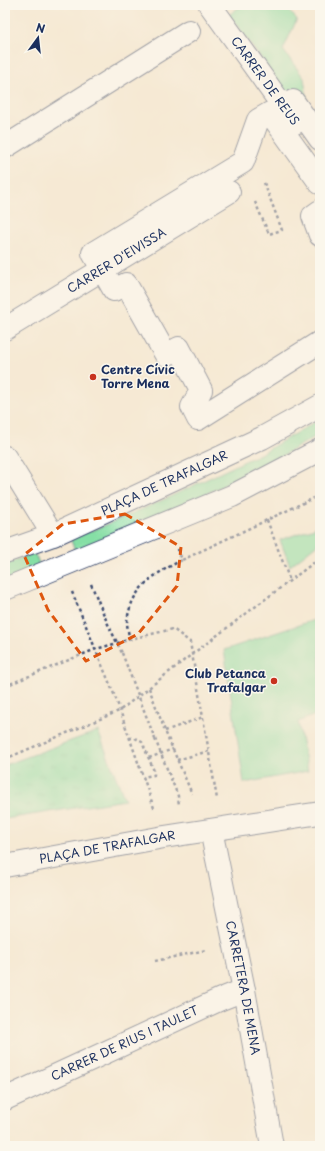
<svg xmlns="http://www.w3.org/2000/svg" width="325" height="1151" viewBox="0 0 325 1151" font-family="'Playpen Sans',sans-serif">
<defs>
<pattern id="park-tufts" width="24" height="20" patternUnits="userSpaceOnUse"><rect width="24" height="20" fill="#85dfa5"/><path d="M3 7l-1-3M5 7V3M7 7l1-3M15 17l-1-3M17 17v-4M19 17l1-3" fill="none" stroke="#72c090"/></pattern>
</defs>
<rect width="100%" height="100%" fill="#fbf7ec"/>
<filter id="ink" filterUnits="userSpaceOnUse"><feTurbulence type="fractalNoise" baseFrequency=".025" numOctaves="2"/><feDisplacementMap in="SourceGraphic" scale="8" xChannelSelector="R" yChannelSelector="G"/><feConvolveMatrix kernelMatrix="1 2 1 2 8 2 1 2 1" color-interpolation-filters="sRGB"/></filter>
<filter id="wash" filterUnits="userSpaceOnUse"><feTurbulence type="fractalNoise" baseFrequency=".012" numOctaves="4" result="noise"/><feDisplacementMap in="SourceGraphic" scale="16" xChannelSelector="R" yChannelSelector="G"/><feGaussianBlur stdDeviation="0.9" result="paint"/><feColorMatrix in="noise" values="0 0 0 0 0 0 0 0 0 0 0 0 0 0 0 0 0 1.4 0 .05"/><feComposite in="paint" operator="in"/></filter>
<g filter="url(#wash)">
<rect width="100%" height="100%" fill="#f6e9d4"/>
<g fill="#85dfa5" stroke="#508782">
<path d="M242,5h41l14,14 -14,31 21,28 7,48 -82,-111z"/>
<path d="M320,419v15l-52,30 -137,66 -55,23 -6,-15 29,-10 64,-28 99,-47z"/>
<path d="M320,526v16l-30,24 -10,-26z"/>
<path d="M34,553l7,14 -36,13v-16z"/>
<path d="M320,618v95l-22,9 10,49 -64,12 -20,-133z"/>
</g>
<path fill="url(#park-tufts)" stroke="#508782" d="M98,731l27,69 -120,19v-54z"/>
</g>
<g filter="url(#ink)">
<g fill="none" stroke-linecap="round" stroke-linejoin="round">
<g stroke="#3c4b70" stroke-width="24">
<g id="pedestrian">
<path d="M210,5l85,118"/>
<path d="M293,101l27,38"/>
<path d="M320,183l-50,-70 -12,7 -15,42 -150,91 21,37 12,-6 40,71 13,-7 22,42 -9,17 6,12 122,-77"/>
<path d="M320,211l-7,5 7,19"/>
</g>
</g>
<g stroke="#3c4b70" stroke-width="24">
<g id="minor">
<path d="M5,147l184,-116"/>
<path id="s1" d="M5,329l224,-137"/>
<path d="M5,457l48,78"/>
<path id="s2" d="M5,552l48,-17 209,-97 58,-32"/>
<path d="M5,589l227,-93 88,-46"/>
<path id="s3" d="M211,830l33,160 28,156"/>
<path id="s4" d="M5,866l159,-29 156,-24"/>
<path id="s5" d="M5,1099l216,-100 23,-9"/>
</g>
</g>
<g stroke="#3c4b70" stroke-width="2.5" stroke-dasharray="3 3" stroke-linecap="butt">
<path d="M315,5l5,11"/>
<path d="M255,202l14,32 13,-4 -19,-50"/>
<path d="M267,520l23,61"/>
<path d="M178,549l4,11 138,-65"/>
<path d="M91,584l16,38 15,31"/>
<path d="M72,592l44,107 38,109"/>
<path d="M129,640c0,-6 -2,-13 -2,-18 4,-35 28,-48 55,-62"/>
<path d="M5,686l91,-37 43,-12 34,-8 17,13 27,157"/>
<path d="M149,688l16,43 27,63"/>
<path d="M165,731l38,-14"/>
<path d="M129,738h6l7,4 12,29v4l-11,2"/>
<path d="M155,739l23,57 1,10"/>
<path d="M149,758l24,-9"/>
<path d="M5,759l114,-48 72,-56 129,-97"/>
<path d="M177,760l32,-9"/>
<path d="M155,961l51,-11"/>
</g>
<use href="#pedestrian" stroke="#fff" stroke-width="22"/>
<use href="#minor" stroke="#fff" stroke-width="22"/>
<path stroke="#3c4b70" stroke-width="2.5" stroke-dasharray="3 3" stroke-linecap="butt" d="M122,653l33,86"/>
</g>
</g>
<path d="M0 0H325V1151H0ZM125,514l56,33 -4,39 -39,48 -52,27 -38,-51 -24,-55 39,-31z" fill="#f6e9d4" fill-opacity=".55" fill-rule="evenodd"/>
<path fill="none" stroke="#de5710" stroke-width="3" stroke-dasharray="8 5" stroke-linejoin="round" d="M125,514l56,33 -4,39 -39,48 -52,27 -38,-51 -24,-55 39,-31z"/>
<g fill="#c8321e" stroke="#fbf7ec" stroke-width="1.5">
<circle cx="93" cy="377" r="4"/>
<circle cx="274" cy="681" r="4"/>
</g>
<g text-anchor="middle" stroke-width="3" stroke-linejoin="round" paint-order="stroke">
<g font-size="12" fill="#1b2f5e" stroke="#fbf7ec">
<text transform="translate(265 81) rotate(54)" y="4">CARRER DE REUS</text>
<text dy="4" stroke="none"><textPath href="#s1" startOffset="131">CARRER D'EIVISSA</textPath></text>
<text dy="4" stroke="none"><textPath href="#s2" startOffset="174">PLAÇA DE TRAFALGAR</textPath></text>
<text dy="4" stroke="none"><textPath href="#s4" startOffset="104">PLAÇA DE TRAFALGAR</textPath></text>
<text dy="4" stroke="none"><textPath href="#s3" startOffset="161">CARRETERA DE MENA</textPath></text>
<text dy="4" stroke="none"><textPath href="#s5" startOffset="132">CARRER DE RIUS I TAULET</textPath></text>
</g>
<g font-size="12" font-weight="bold" fill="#1b2f5e" stroke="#fbf7ec" text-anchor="start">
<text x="101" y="374">Centre Cívic<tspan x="101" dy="14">Torre Mena</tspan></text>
<text x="266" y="678" text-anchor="end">Club Petanca<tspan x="266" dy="14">Trafalgar</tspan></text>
</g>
</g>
<rect width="325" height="1151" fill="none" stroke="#fbf7ec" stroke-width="20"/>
<g transform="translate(38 38) rotate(15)" stroke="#fbf7ec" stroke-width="3" paint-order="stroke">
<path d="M0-3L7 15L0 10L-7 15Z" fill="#1b2f5e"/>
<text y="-6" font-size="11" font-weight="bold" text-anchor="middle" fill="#1b2f5e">N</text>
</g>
</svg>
